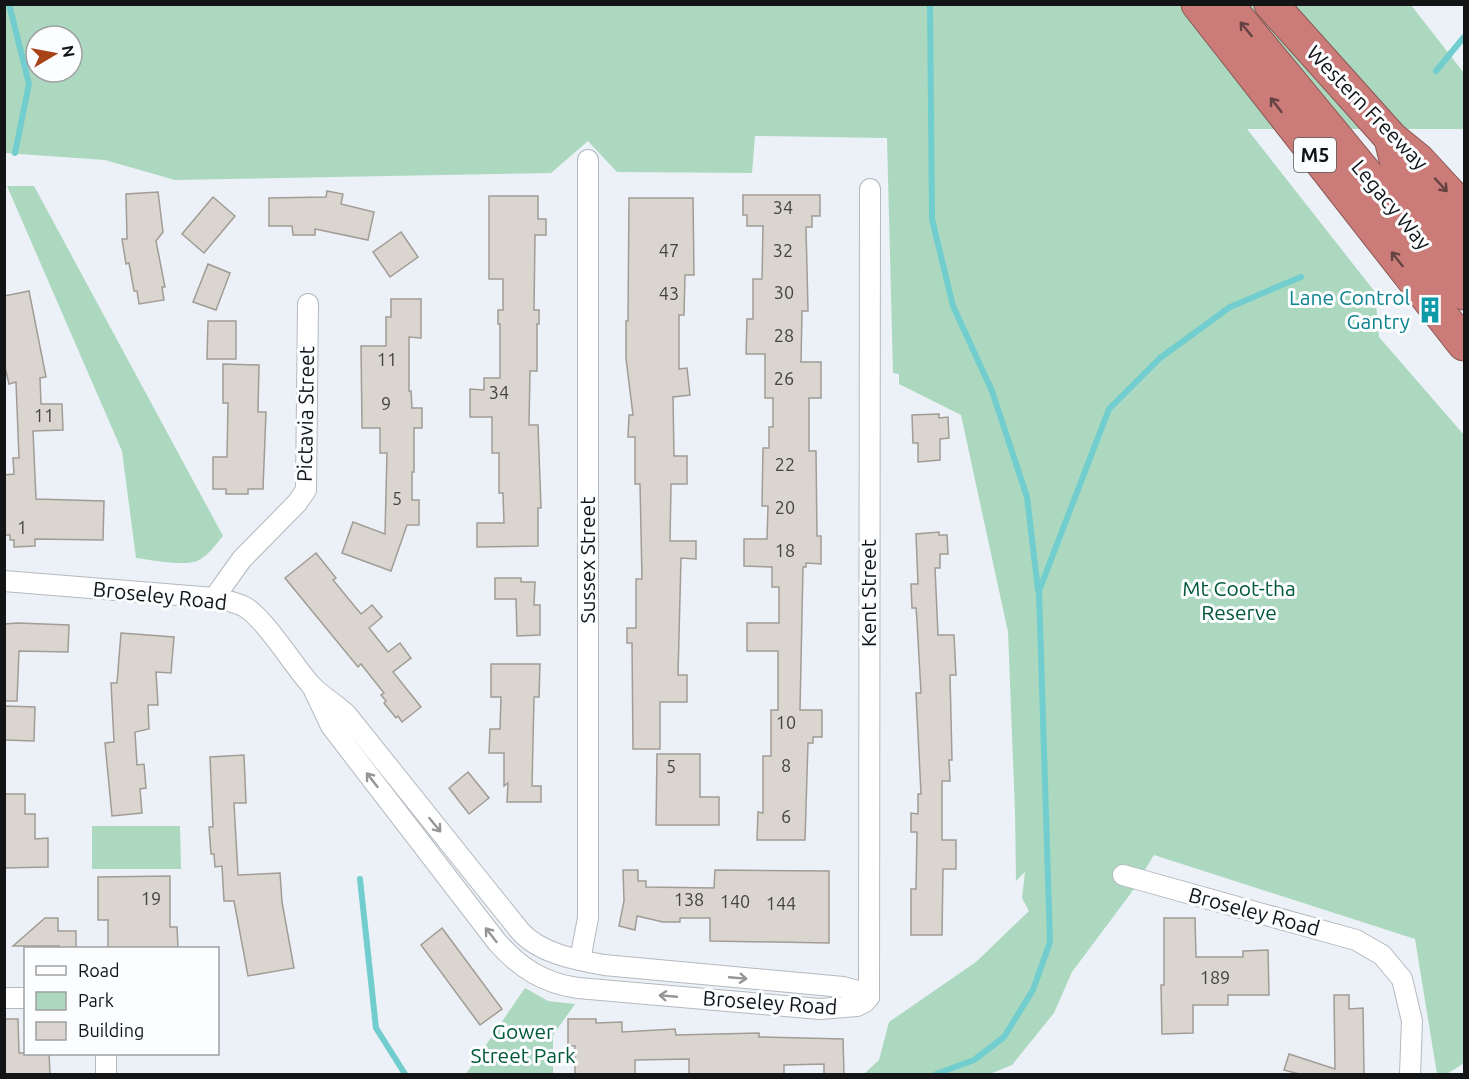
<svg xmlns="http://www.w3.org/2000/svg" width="1469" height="1079" viewBox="0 0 1469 1079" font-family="Ubuntu,sans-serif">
<rect width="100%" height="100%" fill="#ebf1f7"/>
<g fill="#acd8bf" fill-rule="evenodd">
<path d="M5,5h1406l53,68v56h-217l128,163 4,45 85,98v628l-17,11h-10l-22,-135 -261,-84 -23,38 -59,79 -18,41 -42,52 -22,9h-126l15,-14 10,-38 87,-60 53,-51 -7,-13 3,-26 -9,9 -1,-70 -7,-179 -47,-217 -62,-31v-10l-6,-1 -6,-235 -132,-2 -3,37 -135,-1 -29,-31 -37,32 -376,7 -70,-20 -100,-7zM36,36h36v36h-36z"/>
<path d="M7,186h27l189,350c-7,8 -14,19 -24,24 -12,7 -48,0 -63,-2l-14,-107z"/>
<path d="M92,826h88l1,43h-89z"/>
<path d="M525,988l23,13 27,3 -22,31v39h-87z"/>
</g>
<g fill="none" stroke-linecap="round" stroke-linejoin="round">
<g stroke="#72cdce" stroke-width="6">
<path d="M9,4l20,80 -14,69"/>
<path d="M930,4l2,215 21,87 39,85 35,106 11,93"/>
<path d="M1436,71l28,-34"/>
<path d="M360,879l16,149 29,46"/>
<path d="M936,1074l38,-14 30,-23 29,-47 17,-48 -11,-351 70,-182 51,-51 70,-51 71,-30"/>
</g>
</g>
<g fill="#dad5cf" stroke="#a19c96" stroke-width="1.5">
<path d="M327,191l16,3 -2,10 33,8 -6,28 -53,-11v6h-22l-1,-9h-23v-28l57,-1z"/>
<path d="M158,192l5,40 -7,9 9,46h-3l2,13 -25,4 -2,-13h-3l-5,-28 -3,1 -4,-25h5l-1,-45z"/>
<path d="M743,195h77v21h-8v11h-6l2,84h-6l-1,51h20v36h-12v53h7l1,85h4v28l-15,-1v4h-3l-3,143h22v27h-9v6h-5l-3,97h-48l1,-28 5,1v-57h8v-46h7v-59h-31v-28h32v-36h-7v-20l-28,-1v-27h23l1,-33h-6l1,-58h6v-21h4v-29h-8v-44h-19l1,-35h6v-40h9l1,-53h-16v-11h-4z"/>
<path d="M489,196h49v23h8v16h-11l-1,75h5v14h-2v47h-7l-1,54h9l3,83h-3v38l-61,1v-24h27l-1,-30h-4v-40h-7v-36h-22v-28l14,1v-12h16v-54h-2v-14h5v-31h-14z"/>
<path d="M213,197l22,19 -31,37 -22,-19z"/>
<path d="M629,198h64l1,77h-9l-1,40h-5v54l8,-1 3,27 -17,2 1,59h13v28h-16l-1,57h26v18l-15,-1 -3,117h9v27h-27v47h-27l-1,-106h-5v-15h9v-49h6l-2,-95h-5v-47h-7l1,-22h4l-7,-57v-37h2z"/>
<path d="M401,232l17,25 -28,20 -17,-25z"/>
<path d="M208,264l22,9 -14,37 -23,-8z"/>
<path d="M29,291l17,86 -6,1 1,26h21l1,26 -30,1 3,68 68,2 -1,39 -68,-1v7l-21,1v-7h-4v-5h-6v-60l10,-1 -1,-16h6l-3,-76 -7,2 -5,-21v-67z"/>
<path d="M391,299h30v39l-12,-1v54h2l1,17h10v20h-8v44h-2v28h7v25h-12l-16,46 -49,-18 11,-31 32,12 2,-81h-7v-25h-18l-1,-82h25v-29h5z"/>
<path d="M208,321h28v38h-29z"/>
<path d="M223,364l36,1 -1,47h8l-3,77h-15v5h-22v-5h-13v-32h14l1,-54h-5z"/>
<path d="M939,414v4l9,-1 1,21 -9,1v21l-22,2v-19h-5l-1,-28z"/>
<path d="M939,532v3h8l1,19h-8v14h-5l3,67h16l2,40h-6l2,85h-3l1,21h-8v59h14v29h-13l-1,66h-31v-46h5l1,-57h-6v-19l7,1v-20h3l-5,-101h5l-4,-72 -1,-13h-4l-1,-24h7l-2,-50z"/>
<path d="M316,553l20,25 -3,2 28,34 11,-9 10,12 -13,11 19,24 12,-9 11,15 -18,14 28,35 -19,15 -4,-6 -2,2 -12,-15 2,-2 -5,-6 3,-2 -23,-29 -3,3 -73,-89z"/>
<path d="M495,578h26v4h14l-1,23h6v30l-23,1 -1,-37h-21z"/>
<path d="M18,623l51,2 -1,27 -49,-1 -2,50h-13v-77z"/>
<path d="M121,633l53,4 -3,36 -15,-1 2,33h-10l1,24 -14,3 2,33 7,-1 2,24 -6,1 2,24 -30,3 -7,-73 9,-1 -3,-59h6z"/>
<path d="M491,664h49l-1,33h-5l-2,89h9v16h-34l1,-19 -4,3v-33h-15l1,-24h10l1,-32h-10z"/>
<path d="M4,706l31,1 -1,34 -30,-1z"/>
<path d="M657,754h43v43h19v28h-63z"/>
<path d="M244,755l2,48h-12l4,72 42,-2 2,29 12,66 -46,8 -14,-75h-10l-2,-35 -7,1 -1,-13h-3l-2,-27h4l-3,-70z"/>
<path d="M468,772l21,26 -20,16 -20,-26z"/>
<path d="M4,794h21v20h10v25l13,-1v29l-44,1z"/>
<path d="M623,870h15v11h8v6l68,1 1,-18 114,1v72l-119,-2v-23h-30v4h-17l-26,-6 -2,14 -16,-4 5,-25z"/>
<path d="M170,876v51h7l1,21h-70v-28h-10v-43z"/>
<path d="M45,918h13v13h18v17h-17v-2h-46z"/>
<path d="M1164,918h31l1,39h47v-6l25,-1 1,45h-41v10h-35v28l-31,1 -1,-49h3z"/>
<path d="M442,928l60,81 -22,16 -59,-80z"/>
<path d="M1334,995h15v14l14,-1 1,66h-65l-15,-4 5,-16 46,15z"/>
<path d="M4,1019h14l1,34h30l1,21h-46z"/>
<path d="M568,1019h28v4l26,-1v10l53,-3 1,6 83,-2v4l84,2 1,35h-20v-10l-40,1v9h-95v-15l-54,1v14h-60v-28h-7z"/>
</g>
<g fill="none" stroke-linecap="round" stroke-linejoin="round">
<g stroke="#b4b9bf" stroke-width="22">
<g id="street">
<path d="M4,581l210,17c11,2 22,4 31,9 21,13 48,58 66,78 10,11 25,19 36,30l173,216c19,22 56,29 84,34l239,22 18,5 8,5"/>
<path d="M214,598l28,-39 55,-56 9,-13 2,-186"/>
<path d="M313,688l18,38 166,216c23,26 46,41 81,46l242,21 37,-3 8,-4 4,-5"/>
<path d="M1123,875l233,65 26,15 20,24 10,42 -2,53"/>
<path d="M580,960l8,-42v-758"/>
<path d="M869,997l1,-808"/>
<path d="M4,998h22"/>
<path d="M106,1054v20"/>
</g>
</g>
<g stroke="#8a5856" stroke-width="35">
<g id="highway">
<path d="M1198,4l266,340"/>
<path d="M1226,4l238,289"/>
<path d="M1271,4l120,134 27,22 46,50"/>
<path d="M1392,143l7,29 65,80"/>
</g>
</g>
<use href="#street" stroke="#fff" stroke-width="20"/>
<use href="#highway" stroke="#cb7c78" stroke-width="33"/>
</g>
<defs><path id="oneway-shaft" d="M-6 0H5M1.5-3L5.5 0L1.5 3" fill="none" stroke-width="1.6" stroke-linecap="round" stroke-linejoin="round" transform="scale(1.5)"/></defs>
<g stroke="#654342">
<use href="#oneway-shaft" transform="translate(1246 29) rotate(-129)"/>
<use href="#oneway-shaft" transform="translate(1276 105) rotate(-128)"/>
<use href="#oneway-shaft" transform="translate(1441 185) rotate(47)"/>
<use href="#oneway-shaft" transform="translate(1397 259) rotate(-128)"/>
</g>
<g stroke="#949596">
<use href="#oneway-shaft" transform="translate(372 780) rotate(-128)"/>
<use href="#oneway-shaft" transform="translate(435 825) rotate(51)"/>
<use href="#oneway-shaft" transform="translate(491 935) rotate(-128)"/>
<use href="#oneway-shaft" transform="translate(738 978) rotate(5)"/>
<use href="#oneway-shaft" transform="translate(668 996) rotate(-175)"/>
</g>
<defs>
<g id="building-bare" transform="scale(2.07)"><path d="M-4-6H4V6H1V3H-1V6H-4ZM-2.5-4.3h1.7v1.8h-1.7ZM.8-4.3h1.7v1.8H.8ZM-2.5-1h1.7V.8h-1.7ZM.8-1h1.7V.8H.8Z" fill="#0f9aa8" stroke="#fcfdff" stroke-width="2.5" paint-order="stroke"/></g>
</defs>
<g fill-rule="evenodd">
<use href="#building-bare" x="1430" y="310"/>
</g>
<g text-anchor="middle" stroke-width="6" stroke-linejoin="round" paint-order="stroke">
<g font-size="18" fill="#444">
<text x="783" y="214">34</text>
<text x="669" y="257">47</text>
<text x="783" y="257">32</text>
<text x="784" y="299">30</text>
<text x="669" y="300">43</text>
<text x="784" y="342">28</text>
<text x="387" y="366">11</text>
<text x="784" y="385">26</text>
<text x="499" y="399">34</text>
<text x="386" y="410">9</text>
<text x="44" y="422">11</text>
<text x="785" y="471">22</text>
<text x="397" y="505">5</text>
<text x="785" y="514">20</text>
<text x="22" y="534">1</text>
<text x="785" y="557">18</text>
<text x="786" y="729">10</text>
<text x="786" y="772">8</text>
<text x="671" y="773">5</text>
<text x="786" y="823">6</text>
<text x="151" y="905">19</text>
<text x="689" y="906">138</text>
<text x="735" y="908">140</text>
<text x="781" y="910">144</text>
<text x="1215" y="984">189</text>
</g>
<rect fill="#fcfdff" stroke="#585a5c" stroke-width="1.5" x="1294" y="138" width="42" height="34" rx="4.5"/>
<g font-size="20" font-weight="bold" fill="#121416">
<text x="1315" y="162">M5</text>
</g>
<g font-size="21" fill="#121416" stroke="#fcfdff">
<text transform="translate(1367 108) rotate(46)" y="7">Western Freeway</text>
<text transform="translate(1391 205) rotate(50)" y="7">Legacy Way</text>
<text transform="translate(306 414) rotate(-89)" y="7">Pictavia Street</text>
<text transform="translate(588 560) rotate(-90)" y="7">Sussex Street</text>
<text transform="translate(869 593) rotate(-90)" y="7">Kent Street</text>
<text transform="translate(160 596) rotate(6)" y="7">Broseley Road</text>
<text transform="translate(1254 912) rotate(15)" y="7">Broseley Road</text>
<text transform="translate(770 1003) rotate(4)" y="7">Broseley Road</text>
</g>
<g font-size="21" fill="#0d838f" stroke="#fcfdff" text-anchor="end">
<text x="1410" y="305">Lane Control<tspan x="1410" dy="24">Gantry</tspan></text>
</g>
<g font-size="21" fill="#005836" stroke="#fcfdff">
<text x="1239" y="596">Mt Coot-tha<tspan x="1239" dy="24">Reserve</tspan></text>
<text x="523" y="1039">Gower<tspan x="523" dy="24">Street Park</tspan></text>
</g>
</g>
<rect width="1469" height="1079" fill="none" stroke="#121416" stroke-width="12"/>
<rect x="24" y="947" width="195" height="108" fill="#fcfdff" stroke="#9ea0a2" stroke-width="1.5"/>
<rect x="36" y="966" width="30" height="9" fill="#ffffff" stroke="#9ea0a2" stroke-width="1.5"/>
<text x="78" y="977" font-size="18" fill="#121416">Road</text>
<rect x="36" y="992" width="30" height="18" fill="#acd8bf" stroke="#9ea0a2" stroke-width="1.5"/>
<text x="78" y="1007" font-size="18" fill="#121416">Park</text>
<rect x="36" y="1022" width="30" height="18" fill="#dad5cf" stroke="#9ea0a2" stroke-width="1.5"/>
<text x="78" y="1037" font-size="18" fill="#121416">Building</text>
<g transform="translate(54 54) rotate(80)"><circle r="28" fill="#fcfdff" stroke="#9ea0a2" stroke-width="1.5"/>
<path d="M0-4.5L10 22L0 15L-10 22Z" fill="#a84217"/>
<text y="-9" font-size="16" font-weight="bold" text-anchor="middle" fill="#121416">N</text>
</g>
</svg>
